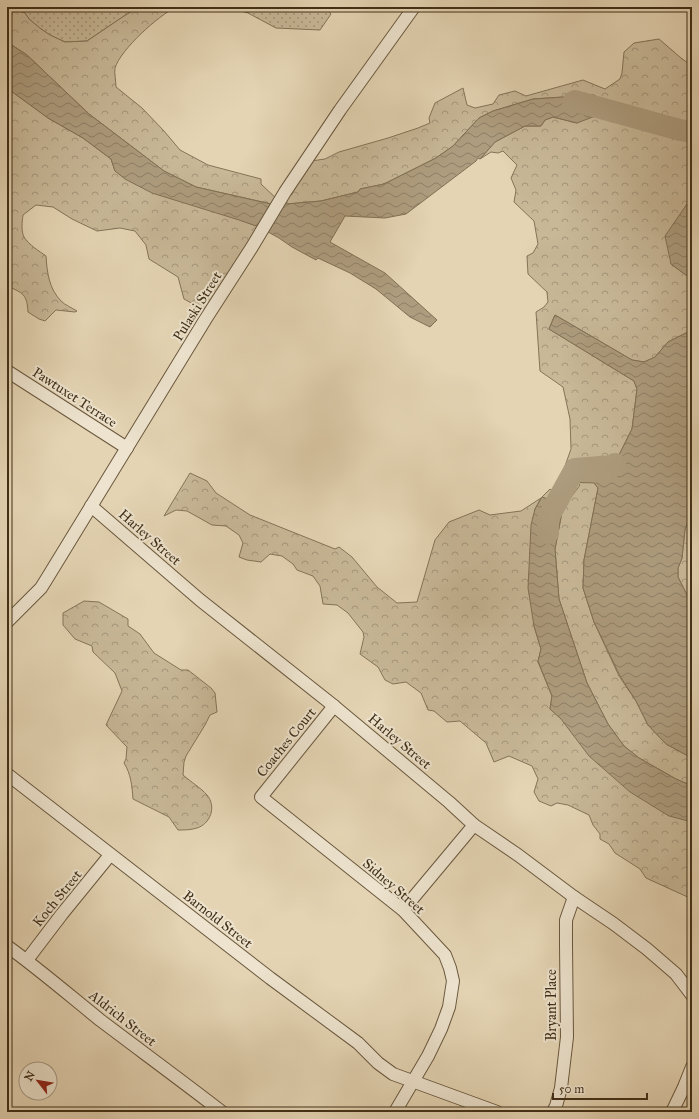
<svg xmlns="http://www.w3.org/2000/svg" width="699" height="1119" viewBox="0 0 699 1119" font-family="'IM FELL Great Primer',serif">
<defs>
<pattern id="grass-dots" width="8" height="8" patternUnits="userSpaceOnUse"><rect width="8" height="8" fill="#c8b898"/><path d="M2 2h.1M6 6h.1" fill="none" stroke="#a4967b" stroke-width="1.8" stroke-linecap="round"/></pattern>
<pattern id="forest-crowns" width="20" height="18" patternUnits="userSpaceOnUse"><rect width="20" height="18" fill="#c8b898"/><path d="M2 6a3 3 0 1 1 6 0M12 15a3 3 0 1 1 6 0" fill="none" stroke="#a4967b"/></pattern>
<pattern id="water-waves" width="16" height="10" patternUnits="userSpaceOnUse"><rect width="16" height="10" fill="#ad9c7e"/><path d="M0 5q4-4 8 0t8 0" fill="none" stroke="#8e8066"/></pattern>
</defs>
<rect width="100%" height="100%" fill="#e4d4b3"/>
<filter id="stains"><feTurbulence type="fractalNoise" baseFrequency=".005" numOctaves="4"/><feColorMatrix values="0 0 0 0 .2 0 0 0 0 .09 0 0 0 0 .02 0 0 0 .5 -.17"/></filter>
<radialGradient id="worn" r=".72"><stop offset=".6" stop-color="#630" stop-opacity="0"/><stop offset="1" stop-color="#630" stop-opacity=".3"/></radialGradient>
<g fill="url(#grass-dots)" stroke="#847458">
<path d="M7,7h132l-15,9 -37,25 -22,1 -15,-7 -9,-6 -12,-10 -4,-6z"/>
<path d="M246,7h79l6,7 -11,16 -44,-2 -28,-15z"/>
</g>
<g fill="url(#forest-crowns)" stroke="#847458">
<path d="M7,7l18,6 4,6 12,10 9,6 15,7 22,-1 37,-25 15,-9h37c-18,9 -55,42 -61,61 -1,5 1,13 1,19l26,21 22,23 16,19 28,15 53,14v5l18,17 25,-39 21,-3 14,-7 49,-14 30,-10 12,-5 -1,-5 6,-15 28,-15 4,17 8,3 18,-4 6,-9 16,-4 11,5 57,-16 22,9 15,-10 2,-6 2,-21 10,-9 25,-4 22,19 11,8v133l-3,2 -18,63 19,14c3,17 3,35 0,53l-22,11 -13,15 -11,5 -12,-2 -77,-45 -6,14 85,52 3,8 -5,40 -13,26 -13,9 -36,8 -5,-6 6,-17 -1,-30 -7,-32 -23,-16 -4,-59 8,-5 4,-5 -1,-10 -19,-18 -1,-18 6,-3 5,-9 -4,-23 -20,-19 2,-12 -5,-12 6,-13 -14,-14 -5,2 -7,-1 -11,7 15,-17 30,-16h16l4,-6 8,-3 24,6 17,-28 -61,4 -40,12 -14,7 -26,28 -17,12 -52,26 -24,5 -2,3 -37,9 -45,4 -80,-18 -32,-16 -75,-57 -62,-59 -20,-13z"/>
<path d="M226,7h20l2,6z"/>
<path d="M7,88l41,30 35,20 28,21 4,12 144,56 -51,85 -24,-13 -6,-22 -29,-18 -3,-14 -11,-14 -15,-3 -23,3 -25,-12 -19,-12 -17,-2 -13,10c-1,7 -2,16 1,22 5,8 15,14 22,19 1,16 3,33 15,45 4,4 11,7 16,10l-2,1 -19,-2 -11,11 -6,-2 -11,-7c-1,-18 -5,-19 -21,-26z"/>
<path d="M190,473l17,8 9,12 34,22 85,34 4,-2 13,10 25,30 20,16 20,-1 18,-62 14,-18 30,-12 11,5 31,-4 20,-13 -6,11 -1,117 7,23 -3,13 14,34 -2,13 142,113v77l-46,-21 -6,-9 -25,-16 -6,-9 -9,-5v-5l-7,-9 -4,-10 -21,-10 -11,-2 -6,3 -12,-5 -5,-9 4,-13 -6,-13 -23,-10 -15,6 -8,-19 -26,-22 -13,1 -13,-11 -6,-1 -7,-17 -15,-11 -13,2 -8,-4 -7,-13 -18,-13 4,-17 -1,-5 -15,-19 -11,-8 -14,-1 -3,-18 -7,-10 -16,-6 -4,-6 -11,-8 -12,-2 -9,8 -14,-2 -8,-3 4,-14 -4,-8 -13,-9 -14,-1 -25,-14 -11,-1 -12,6z"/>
<path d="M581,482h13l4,6 -14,72 -1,28 11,34 25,54 17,25 12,24 18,19 26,14v28l-16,-7 -37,-21 -15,-12 -16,-22 -21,-41 -28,-84 -4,-50 7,-37 -20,-15 8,-8 13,12 6,-1 11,-15 -2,-2z"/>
<path d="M692,513v92l-14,-28v-9l4,-10 3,-29z"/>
<path d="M84,601l15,1 29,17v7l12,8 14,19 27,17h7l23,18 4,5 2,19 -7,3 -5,10 -19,31 -2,6 -1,13c8,7 18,13 24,20 10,12 3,29 -10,33 -6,2 -13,2 -19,2l-9,-13 -36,-18c-1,-13 -2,-25 -9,-36l2,-4 1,-12 -21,-22 16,-34 -7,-18 -22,-21 -1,-6 -17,-7 -12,-14v-12z"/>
</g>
<g fill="url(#water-waves)" stroke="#827055">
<path d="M7,42l20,13 62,59 75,57 32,16 79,18 46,-4 37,-9 2,-3 24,-5 52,-26 17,-12 26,-28 14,-7 40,-12 61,-4 10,6 -6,14 -21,8 -24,-6 -8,3 -4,6h-16l-30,16 -15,17 -2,-1 -2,3 -70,53 -21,4 -40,-2 -15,26 55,31 52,47 -7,7 -20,-10 -34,-28 -26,-16 -32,-15 -2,2 -24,-13 -13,-9 -20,-11 -20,-7 -87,-27 -27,-14 -10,-8 -4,-12 -28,-21 -35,-20 -41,-30z"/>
<path d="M692,199v92l-2,-13 -19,-14 -6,-28 24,-35z"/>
<path d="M555,315l77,45 12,2 11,-5 13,-15 22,-11 2,-13v195l-7,16 -3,29 -4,10v9l14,28v153l-26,-14 -18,-19 -12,-24 -16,-25 -26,-54 -11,-34 1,-28 14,-72 -4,-5c-12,-1 -20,2 -28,-8l4,-3 36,-8 13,-9 13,-26 5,-40 -3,-8 -85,-52z"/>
<path d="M542,497l9,3 11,12 -7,37 4,50 28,84 21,41 16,22 15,12 37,21 16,7v36l-23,-6 -39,-24 -41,-36 -28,-37 -11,-10 2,-13 -14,-35 3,-12 -7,-23 -6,-38 3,-63 4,-16z"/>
</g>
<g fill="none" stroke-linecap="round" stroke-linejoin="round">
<g stroke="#ad9c7e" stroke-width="22">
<path d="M573,102l2,-1 105,29 12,2"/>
<path d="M548,533v-15l27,-49 38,-3 2,-2"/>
</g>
<g stroke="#6a583e" stroke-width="14">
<g id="minor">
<path d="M7,371l120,77"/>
<path d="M91,506l109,94 134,106 115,96 25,23 44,30 56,42 40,27 33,25 29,25 16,21"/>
<path d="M7,622l34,-34 5,-8 159,-260 47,-73 33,-55 55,-82 74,-103"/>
<path d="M334,706l-73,91 142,113 42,45 5,13 3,13 -4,26 -8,22 -13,27 -33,56"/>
<path d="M7,774l263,204 88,65 20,20 15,11 104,38"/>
<path d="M403,910l71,-85"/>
<path d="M7,946c32,23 62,49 93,74 41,31 82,61 122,92"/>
<path d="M27,960l35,-46 48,-59"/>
<path d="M553,1112l3,-6 5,-18 6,-51 -1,-92v-25l8,-23"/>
<path d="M672,1112l12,-25 8,-20"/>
</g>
</g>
<use href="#minor" stroke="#ede3ce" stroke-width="12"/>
</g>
<g text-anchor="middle" stroke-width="4" stroke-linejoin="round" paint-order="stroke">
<g font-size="14" fill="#412f17" stroke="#ede3ce">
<text transform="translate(197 306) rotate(-58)" y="5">Pulaski Street</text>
<text transform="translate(75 397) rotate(33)" y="5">Pawtuxet Terrace</text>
<text transform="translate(150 537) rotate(41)" y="5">Harley Street</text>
<text transform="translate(400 741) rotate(40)" y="5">Harley Street</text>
<text transform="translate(286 742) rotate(-51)" y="5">Coaches Court</text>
<text transform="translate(394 886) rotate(41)" y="5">Sidney Street</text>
<text transform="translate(57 898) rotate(-51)" y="5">Koch Street</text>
<text transform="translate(218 919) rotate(38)" y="5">Barnold Street</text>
<text transform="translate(551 1005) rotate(-90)" y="5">Bryant Place</text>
<text transform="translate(123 1018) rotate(38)" y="5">Aldrich Street</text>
</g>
</g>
<rect width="699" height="1119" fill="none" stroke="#e4d4b3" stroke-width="24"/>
<rect x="8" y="8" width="683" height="1103" fill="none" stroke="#412f17" stroke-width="2"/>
<rect x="12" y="12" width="675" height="1095" fill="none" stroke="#412f17"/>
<g transform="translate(38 1081) rotate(301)"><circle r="19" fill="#ede3ce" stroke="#a89b85"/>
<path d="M0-3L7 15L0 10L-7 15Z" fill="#8f2418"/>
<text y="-6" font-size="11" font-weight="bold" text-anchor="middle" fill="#412f17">N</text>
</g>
<path d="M553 1093v6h94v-6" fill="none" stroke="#412f17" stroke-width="2"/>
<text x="559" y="1093" font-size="12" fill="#412f17" stroke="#ede3ce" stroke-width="3" paint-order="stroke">50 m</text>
<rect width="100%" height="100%" filter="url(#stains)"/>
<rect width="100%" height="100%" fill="url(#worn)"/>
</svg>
